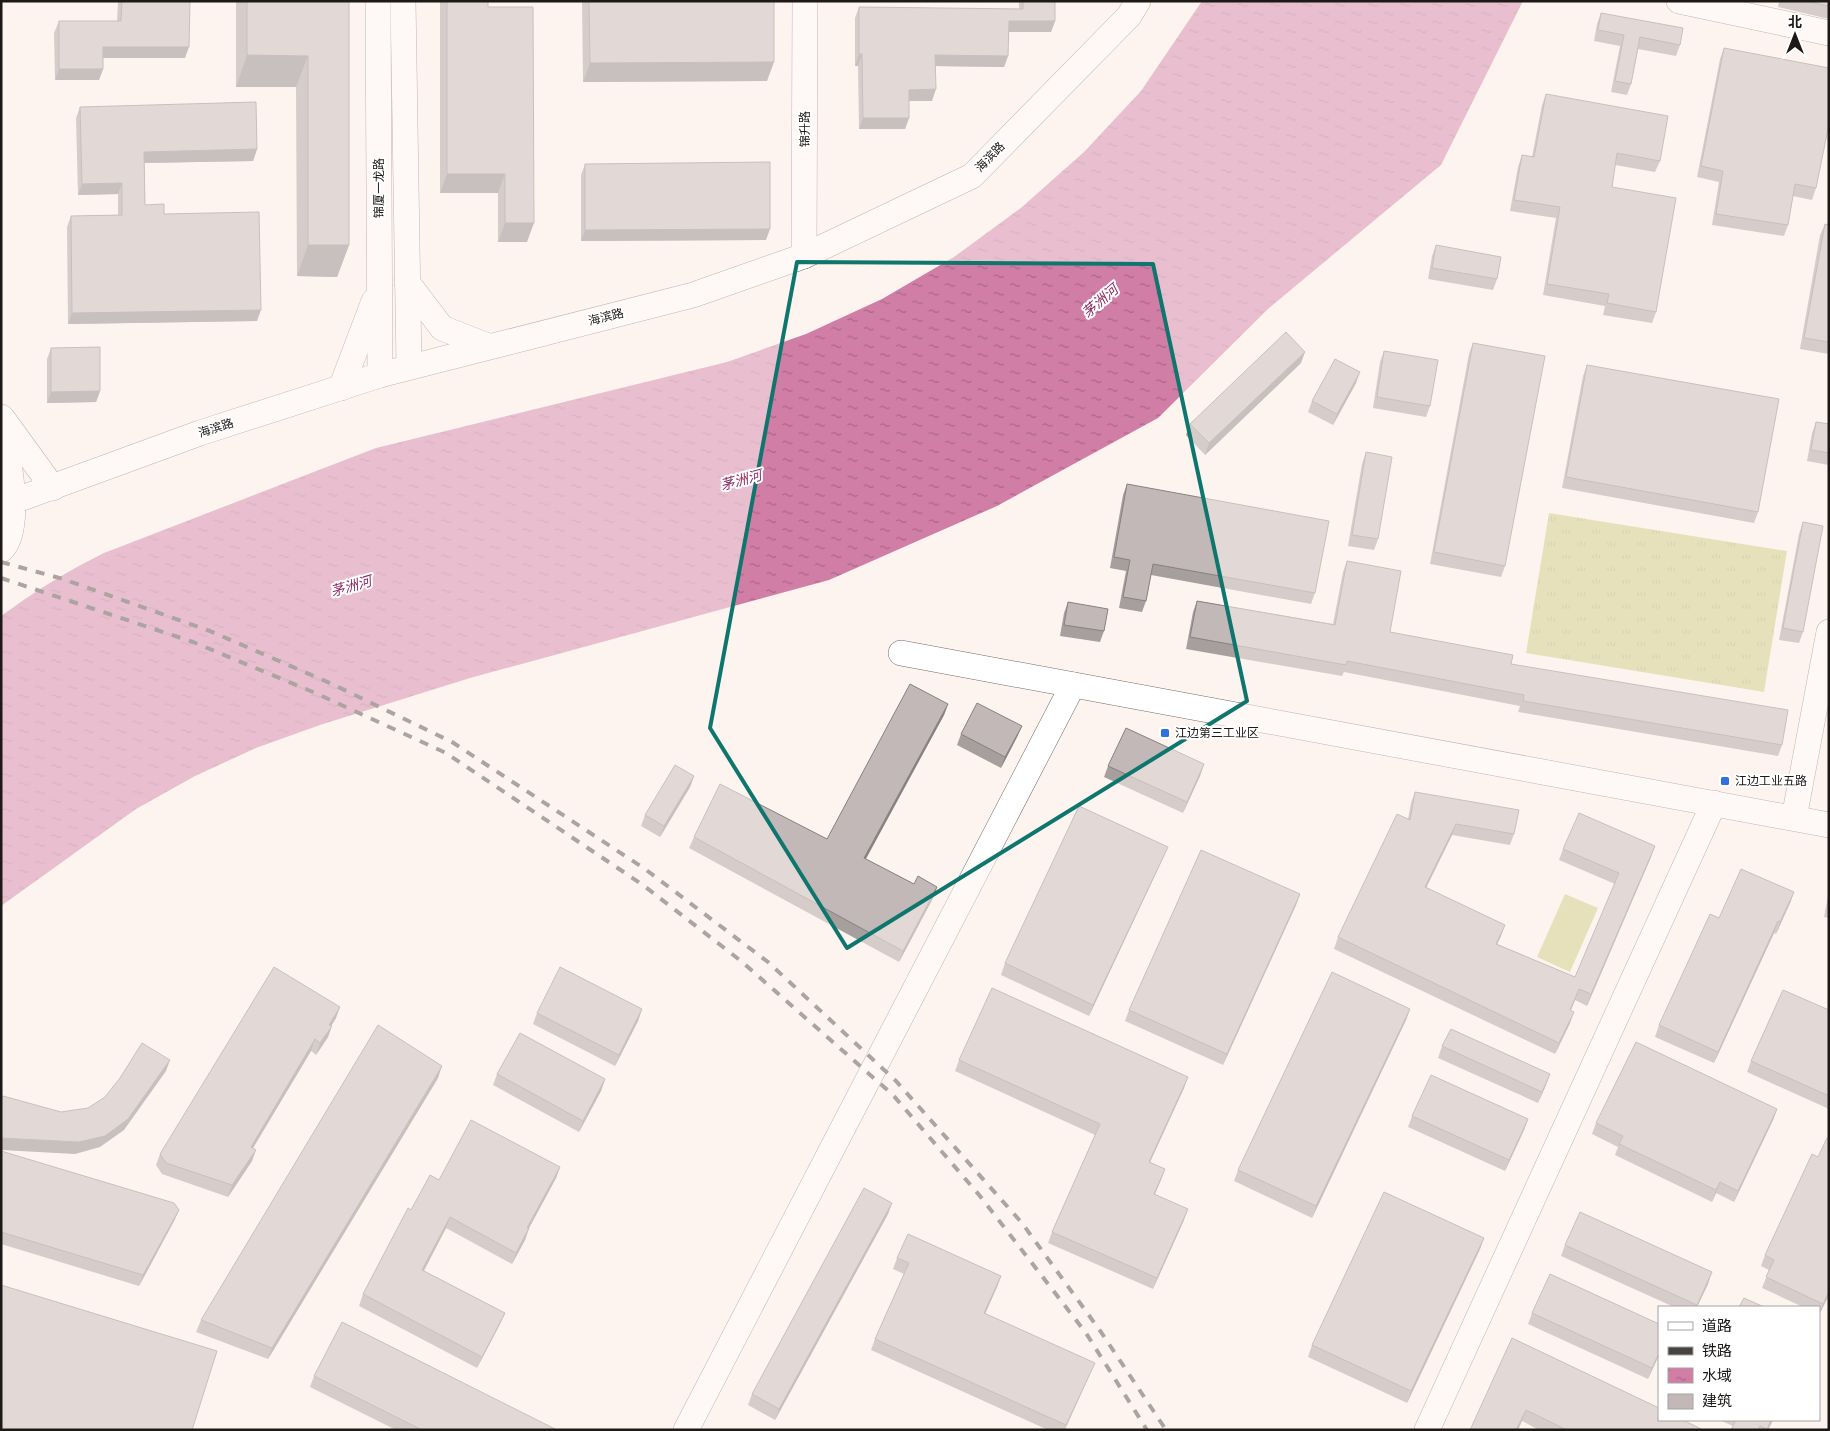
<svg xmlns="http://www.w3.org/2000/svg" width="1830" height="1431" viewBox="0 0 1830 1431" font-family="Quicksand,'Noto Sans SC',sans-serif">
<defs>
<pattern id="grass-tufts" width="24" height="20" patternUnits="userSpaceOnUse" patternTransform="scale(1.25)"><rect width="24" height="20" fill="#cccb7b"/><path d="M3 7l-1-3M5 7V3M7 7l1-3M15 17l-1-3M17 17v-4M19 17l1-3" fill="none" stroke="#afae6a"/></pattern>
<pattern id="water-ripples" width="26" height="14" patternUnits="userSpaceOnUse" patternTransform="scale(1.25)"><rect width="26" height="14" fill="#d17ea7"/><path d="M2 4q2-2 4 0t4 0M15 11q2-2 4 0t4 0" fill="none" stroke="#a96687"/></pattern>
</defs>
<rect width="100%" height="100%" fill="#fdf4f0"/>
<path fill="url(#grass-tufts)" d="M1549,513l238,38 -23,141 -238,-39z"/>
<path fill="#cccb7b" d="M1565,894l33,14 -28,64 -33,-15z"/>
<path fill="url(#water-ripples)" d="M1202,1h321l-82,164 -172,143 -111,110 -161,88 -168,74 -359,98 -150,47 -64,23 -61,28 -59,33 -135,97v-290c33,-24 66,-45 103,-63l272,-105 351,-86 79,-28 76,-35 72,-42 68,-50 62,-55 57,-61z"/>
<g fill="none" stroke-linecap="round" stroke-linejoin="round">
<g stroke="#736b67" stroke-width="26">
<g id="minor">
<path d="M378,1l2,374"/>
<path d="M403,1l6,365"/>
<path d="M1679,1l150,32"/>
<path d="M804,256l1,-255"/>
<path d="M407,282l35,46 46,18"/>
<path d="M341,388l33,-87"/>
<path d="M1,417c5,29 24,112 0,133"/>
<path d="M3,419l50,69"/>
<path d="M1,509l13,-8 186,-68 180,-58 313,-80 111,-39 168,-80 157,-160 9,-15"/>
<path d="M901,653l928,172"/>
<path d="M1794,818l35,-186"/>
<path d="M686,1430l387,-745"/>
<path d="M1427,1430l287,-627"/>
</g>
</g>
<use href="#minor" stroke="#fff" stroke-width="25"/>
<g stroke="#474340" stroke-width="4" stroke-dasharray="9 9" stroke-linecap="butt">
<path d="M1,562l62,17 147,52 122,53 120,58 193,127 123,93 128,119 126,142 79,109 65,98"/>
<path d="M1,578l192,64 120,50 133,61 197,132 98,76 152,134 87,101 106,137 61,97"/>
</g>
</g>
<g fill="#a79e9e">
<path d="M118,1h72l-5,57h-82v11l-4,11h-44l-1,-47 5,-12h58z"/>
<path d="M236,1h113v244l-12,32 -40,-1 -1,-189h-60z"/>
<path d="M440,1h48v6l39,235h-29v-49h-58z"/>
<path d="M582,1h192l-7,80 -184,1z"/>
<path d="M1019,1h36v20l-4,11h-42l-1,24 -4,11 -69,-1 -3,35h-23v17l-4,11h-46l-1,-63h-3v-48l4,-11 160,2z"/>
<path d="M1779,1h50v18l-51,-12z"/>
<path d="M1601,13l79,32 -4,11 -38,-7 -7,35 -4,11 -16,-3 9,-46 -26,-5 3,-17z"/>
<path d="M1724,48l92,140 -4,12 -19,-4 -5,29 -4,11 -72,-11 7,-43 -22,-5 23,-118z"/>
<path d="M1546,94l114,67 -5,11 -40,-7 -3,22 44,125 -4,11 -49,-8 2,-9 -62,-11 13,-77 -46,-7 8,-44 4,-12 10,2 10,-52z"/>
<path d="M80,107l177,42 -4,12 -109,2 1,42 19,9 93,107 -189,3 -1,-97 4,-11 47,-1v-21l-40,1 -2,-77z"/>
<path d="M585,164l181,76 -185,1v-66z"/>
<path d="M1825,224l4,1v129l-29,-5 20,-114z"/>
<path d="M1436,245l61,34 -4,11 -65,-11 4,-23z"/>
<path d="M1473,343l32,223 -4,11 -71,-13 39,-210z"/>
<path d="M51,348l49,43 -4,11 -49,1v-44z"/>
<path d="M1384,351l46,55 -4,11 -53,-9 7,-46z"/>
<path d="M1301,363l-96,92 -19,-20 4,-11z"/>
<path d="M1587,365l171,147 -4,11 -192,-35 21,-112z"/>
<path d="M1356,383l-23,42 -25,-13 4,-11z"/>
<path d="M1816,422l13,2v41l-22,-4 5,-28z"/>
<path d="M1366,452l12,87 -4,11 -26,-4 14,-82z"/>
<path d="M1127,484l188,109 -4,11 -160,-29 -5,26 -4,11 -23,-4 7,-37 -16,-3 13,-73z"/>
<path d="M1803,522v110l-4,11 -20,-3 20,-106z"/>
<path d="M1347,561l43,71 121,32 271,81 -4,11 -260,-44 2,-6 -176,-34 -2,4 -156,-27 7,-37 4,-11 136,23 10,-52z"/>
<path d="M1068,602l36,29 -4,11 -40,-6 4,-23z"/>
<path d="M948,704l-4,11 -78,144 48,25 23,3 -4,11 -34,64 -210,-114 5,-11 133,2z"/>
<path d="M1022,726l-5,11 -16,31 -44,-23 4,-11z"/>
<path d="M1204,764l-4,12 -17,37 -79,-36 4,-11z"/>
<path d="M694,776l-4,11 -30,50 -19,-11 4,-11z"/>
<path d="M1415,792l99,42 -4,11 -58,-10 -26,53 75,48 -4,8 78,33 40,-93 -56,-24 4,-11 88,8 -64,149 -12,-6 -4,10 -1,13 -15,31 -221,-105 4,-12 70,-118 3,-16z"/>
<path d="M1163,858l-74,158 -88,-41 4,-12z"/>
<path d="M1794,892l-4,11 -14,31 -2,-1 -60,130 -59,-26 4,-12 60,-107z"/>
<path d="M1829,892v26l-5,-1z"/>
<path d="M1300,894l-4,11 -73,160 -98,-44 4,-11z"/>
<path d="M642,1009l-4,12 -23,45 -82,-42 4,-11z"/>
<path d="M1410,1009l-4,11 -94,198 -78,-37 4,-11z"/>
<path d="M1829,1010v99l-82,-37 4,-11z"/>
<path d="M336,1018l-5,8 -3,11 -12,18 -5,-4 -58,97 -1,13 -24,36 -66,-23 -6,-9 4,-11z"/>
<path d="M1442,1046l104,39 -8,18 -100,-45z"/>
<path d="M959,1060l229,17 -4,11 -34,74 15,7 -10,25 29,26 -31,69 -105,-46 4,-11 43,-97 -140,-64z"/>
<path d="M497,1074l108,5 -4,12 -22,41 -86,-47z"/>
<path d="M438,1078l-170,281 -72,-27 5,-12z"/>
<path d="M1777,1109l-4,11 -39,82 -18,-9 -4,9 -97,-47 3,-8 -26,-13 4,-11z"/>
<path d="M1412,1116l116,3 -4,11 -19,41 -97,-44z"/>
<path d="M1,1151l178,59 -5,11 -35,65 -138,-42z"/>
<path d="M1818,1157l11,138 -10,20v-8h-16l-41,-19 7,-18 -8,-4 4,-11z"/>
<path d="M560,1167l-4,11 -27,50 -4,12 -13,24 -66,-36 -22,43 81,42 -5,11 -23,44 -118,-62 4,-12 48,-84 28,-30z"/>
<path d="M892,1203l-4,11 -113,206 -27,-15 4,-11z"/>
<path d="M1484,1238l-4,11 -73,154 -99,-46 4,-12z"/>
<path d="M1565,1245l143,39 -11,23h-23l-113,-51z"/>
<path d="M897,1258l104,18 -4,11 -12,27 105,60 -25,56h-17l-177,-80 4,-11 29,-65 -11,-5z"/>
<path d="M1532,1313l127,11v31l-11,24 -120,-55z"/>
<path d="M1512,1338l191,92h-164l-17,-9z"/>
<path d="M314,1376l243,54h-161l-86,-43z"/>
<path d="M1719,1420h54l-5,10h-37l2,-4z"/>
</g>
<g fill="#888181">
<path d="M1009,21h46l-4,11h-46z"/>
<path d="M103,47h86l-4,11h-86z"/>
<path d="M859,54h3l-4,12h-3z"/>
<path d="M247,55l61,1 -12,31h-60z"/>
<path d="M935,55l73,1 -4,11 -73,-1z"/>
<path d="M774,62l-7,19 -184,1 7,-19z"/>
<path d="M59,69h44l-4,11h-44z"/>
<path d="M936,89l-4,12h-27l4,-11z"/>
<path d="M863,118h46l-4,11h-46z"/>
<path d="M257,149l-4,12 -113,2 4,-11z"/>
<path d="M447,174h58l-7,19h-58z"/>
<path d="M122,183l-4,11 -40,1 4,-11z"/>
<path d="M505,223h29l-7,19h-29z"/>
<path d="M770,229l-4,11 -185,1 4,-11z"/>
<path d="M308,245h41l-12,32 -40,-1z"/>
<path d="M261,310l-4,11 -189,3 4,-11z"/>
<path d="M1305,352l-4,11 -96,92 4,-12z"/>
<path d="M1360,372l-4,11 -23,42 4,-11z"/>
<path d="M100,391l-4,11 -49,1 4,-11z"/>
<path d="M948,704l-4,11 -84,154 4,-11z"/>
<path d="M1022,726l-5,11 -16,31 4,-11z"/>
<path d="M1204,764l-4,12 -17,37 4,-11z"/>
<path d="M694,776l-4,11 -30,50 4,-11z"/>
<path d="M1456,824l-4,11 -31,63 4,-11z"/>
<path d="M1655,846l-4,11 -64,149 4,-12z"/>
<path d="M1168,847l-5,11 -74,158 4,-11z"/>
<path d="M937,887l-4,11 -34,64 4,-11z"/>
<path d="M1794,892l-4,11 -14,31 4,-12z"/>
<path d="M1300,894l-4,11 -73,160 4,-11z"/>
<path d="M1778,921l-4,12 -60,130 4,-11z"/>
<path d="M1505,925l-4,11 -9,19 4,-11z"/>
<path d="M1579,989l-4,11 -9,21 4,-11z"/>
<path d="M340,1007l-4,11 -11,18 4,-11z"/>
<path d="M642,1009l-4,12 -23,45 4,-11z"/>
<path d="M1410,1009l-4,11 -94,198 4,-12z"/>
<path d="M1574,1012l-4,11 -15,31 4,-11z"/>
<path d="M332,1026l-4,11 -12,18 4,-12z"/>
<path d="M315,1039l-4,12 -64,107 4,-11z"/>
<path d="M170,1060l-4,11 -42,59 -24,17 -25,7 -74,-4v-12l78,4z"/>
<path d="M442,1066l-4,12 -170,281 4,-11z"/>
<path d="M1550,1074l-4,11 -8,18 4,-11z"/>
<path d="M1188,1077l-4,11 -39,85 4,-11z"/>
<path d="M605,1079l-4,12 -22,41 4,-11z"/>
<path d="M1777,1109l-4,11 -39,82 4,-11z"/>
<path d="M1528,1119l-4,11 -19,41 4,-11z"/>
<path d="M256,1150l-4,11 -24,36 4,-12z"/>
<path d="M560,1167l-4,11 -33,61 4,-11z"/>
<path d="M1165,1169l-4,11 -11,25 4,-11z"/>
<path d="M1720,1182l-4,11 -4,9 4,-12z"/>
<path d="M892,1203l-4,11 -113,206 4,-11z"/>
<path d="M1188,1209l-4,11 -31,69 4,-11z"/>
<path d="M179,1210l-5,11 -35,65 4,-11z"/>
<path d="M450,1217l-4,11 -28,53 4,-11z"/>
<path d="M529,1228l-4,12 -13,24 4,-11z"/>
<path d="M1484,1238l-4,11 -73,154 4,-12z"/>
<path d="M1712,1272l-4,12 -11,23h-1z"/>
<path d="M1001,1276l-4,11 -17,38 4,-12z"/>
<path d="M1829,1292v3l-10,20 4,-11z"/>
<path d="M505,1313l-5,11 -23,44 5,-11z"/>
<path d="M1659,1353v2l-11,24 4,-11z"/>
<path d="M1526,1410l-4,11 -4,9h-2z"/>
<path d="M1771,1420h2l-5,10h-1z"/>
</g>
<g fill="#c2b8b8" stroke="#888181">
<path d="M122,1h68l-1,46h-86v22h-44v-48h62z"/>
<path d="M247,1h102v244h-41v-189l-61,-1z"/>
<path d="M447,1h41v6h45l1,216h-29v-49h-58z"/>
<path d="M589,1h185v61l-184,1z"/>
<path d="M1023,1h32v20h-46l-1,35 -73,-1 1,34 -27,1v28h-46l-1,-64h-3v-47l164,2z"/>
<path d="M1805,1h24v5z"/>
<path d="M1601,13l82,15 -3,17 -40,-8 -9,47 -16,-3 9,-46 -26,-5z"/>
<path d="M1724,48l105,20v56l-13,64 -21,-4 -7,41 -72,-11 7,-43 -22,-5z"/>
<path d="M1546,94l122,22 -8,45 -43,-8 -5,34 64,11 -20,114 -49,-9 2,-9 -62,-10 13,-77 -46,-7 8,-45 12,2z"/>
<path d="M256,102l1,47 -113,3 1,53 19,-1v10l95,-2 2,98 -189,3 -1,-97 51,-1v-32l-40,1 -2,-77z"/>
<path d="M770,162v67l-185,1v-66z"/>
<path d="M1825,224l4,1v117l-25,-4z"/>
<path d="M1436,245l65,12 -4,22 -65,-11z"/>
<path d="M1286,332l19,20 -96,91 -19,-19z"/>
<path d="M1473,343l72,13 -40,210 -71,-14z"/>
<path d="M100,347v44l-49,1v-44z"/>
<path d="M1384,351l54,9 -8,46 -53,-9z"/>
<path d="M1335,359l25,13 -23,42 -25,-13z"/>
<path d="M1587,365l192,34 -21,113 -192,-35z"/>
<path d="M1816,422l13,2v29l-18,-3z"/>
<path d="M1366,452l26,5 -14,82 -26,-4z"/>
<path d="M1127,484l202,37 -14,72 -162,-29 -7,37 -23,-4 7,-37 -16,-3z"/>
<path d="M1803,522l20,4 -20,106 -20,-4z"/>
<path d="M1347,561l54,10 -11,61 123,23 -2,9 277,46 -6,35 -259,-44 1,-6 -177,-34 -1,4 -156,-28 7,-36 138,24z"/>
<path d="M1068,602l40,7 -4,22 -40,-6z"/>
<path d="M910,684l38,20 -84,154 50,26 4,-8 19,11 -34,64 -209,-114 26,-53 107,55z"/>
<path d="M977,703l45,23 -17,31 -44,-23z"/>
<path d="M1126,728l78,36 -17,38 -79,-36z"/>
<path d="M675,765l19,11 -30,50 -19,-11z"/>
<path d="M1415,792l104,18 -5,24 -58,-10 -31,63 80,38 -9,19 79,33 44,-104 -56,-24 16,-36 76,33 -64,148 -12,-5 -9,21 4,2 -15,31 -221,-106 59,-123 13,6z"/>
<path d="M1079,806l89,41 -75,158 -88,-42z"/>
<path d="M1201,850l99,44 -73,160 -98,-44z"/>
<path d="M1741,869l53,23 -14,30 -2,-1 -60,131 -59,-27 51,-111 9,4z"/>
<path d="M274,967l66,40 -11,18 3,1 -12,17 -5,-4 -64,108 5,3 -24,35 -66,-22 -6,-9z"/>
<path d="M560,967l82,42 -23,46 -82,-42z"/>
<path d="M1332,972l78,37 -94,197 -78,-36z"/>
<path d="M992,988l196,89 -39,85 16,7 -11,25 34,15 -31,69 -105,-46 48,-108 -141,-64z"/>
<path d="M1783,990l46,20v86l-78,-35z"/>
<path d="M378,1025l64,41 -170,282 -71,-28z"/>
<path d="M1451,1029l99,45 -8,18 -100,-46z"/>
<path d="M520,1033l85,46 -22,42 -86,-47z"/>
<path d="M1636,1042l141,67 -39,82 -18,-9 -4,8 -97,-46 4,-8 -27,-13z"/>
<path d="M142,1043l28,17 -42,59 -23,17 -26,6 -78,-4v-37l2,-5 58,16 27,-4 17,-11 15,-19z"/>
<path d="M1431,1075l97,44 -19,41 -97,-44z"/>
<path d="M471,1120l89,47 -33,61h2l-13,25 -66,-36 -28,53 83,43 -23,44 -119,-63 45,-86 3,2 19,-35 9,5z"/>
<path d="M1827,1138l2,1v153l-6,12 -57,-27 8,-17 -9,-5 47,-101 6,3z"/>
<path d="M1,1151l173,52 5,7 -36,65 -142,-43z"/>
<path d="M864,1188l28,15 -113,206 -27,-15z"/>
<path d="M1384,1192l100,46 -73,153 -99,-46z"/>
<path d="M1580,1212l132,60 -15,33 -132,-60z"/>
<path d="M908,1234l93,42 -17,37 111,50 -29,62 -191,-86 34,-76 -12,-5z"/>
<path d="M1550,1274l109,50v29l-7,15 -120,-55z"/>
<path d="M1,1285l216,66 -25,79h-191z"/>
<path d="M1744,1298l20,9h-25z"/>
<path d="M342,1322l215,108h-135l-108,-54z"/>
<path d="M1512,1338l147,70v12h24l20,10h-136l-41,-20 -10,20h-46z"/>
<path d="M1736,1420h35l-4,9 -7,-3 -2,4h-27z"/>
</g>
<path d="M0 0H1830V1431H0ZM797,262l356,2 94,437 -400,247 -137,-220z" fill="#fdf4f0" fill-opacity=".55" fill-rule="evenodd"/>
<path fill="none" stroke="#0f766e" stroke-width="4" stroke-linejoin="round" d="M797,262l356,2 94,437 -400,247 -137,-220z"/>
<g fill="#3072e0" stroke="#fff" stroke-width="2">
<rect x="1160" y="728" width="10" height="10" rx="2.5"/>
<rect x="1720" y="776" width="10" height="10" rx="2.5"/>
</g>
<g text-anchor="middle" stroke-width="4" stroke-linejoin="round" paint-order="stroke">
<g font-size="12" fill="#1c1917" stroke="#fff">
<text transform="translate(805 129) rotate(-90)" y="4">锦升路</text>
<text transform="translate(990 157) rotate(-46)" y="4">海滨路</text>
<text transform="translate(379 188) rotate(-90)" y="4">锦厦一龙路</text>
<text transform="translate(606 317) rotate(-14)" y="4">海滨路</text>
<text transform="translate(216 428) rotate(-18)" y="4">海滨路</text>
</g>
<g font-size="12" fill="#1c1917" stroke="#fff" text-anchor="start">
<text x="1175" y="737">江边第三工业区</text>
<text x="1735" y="785">江边工业五路</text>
</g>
<g font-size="14" font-style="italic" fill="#8e2b63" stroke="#fff">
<text transform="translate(1100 301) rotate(-41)" y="5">茅洲河</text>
<text transform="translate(741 480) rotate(-15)" y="5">茅洲河</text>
<text transform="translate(351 586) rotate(-16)" y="5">茅洲河</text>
</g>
</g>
<rect width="1830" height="1431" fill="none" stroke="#1c1917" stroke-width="5"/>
<rect x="1658" y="1306" width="162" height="115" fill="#ffffff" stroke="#a4a3a2"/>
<rect x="1668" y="1322" width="25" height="8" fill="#ffffff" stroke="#a4a3a2"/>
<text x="1702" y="1331" font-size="15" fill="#1c1917">道路</text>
<rect x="1668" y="1347" width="25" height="8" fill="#474340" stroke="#a4a3a2"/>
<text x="1702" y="1356" font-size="15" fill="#1c1917">铁路</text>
<rect x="1668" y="1368" width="25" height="15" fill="url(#water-ripples)" stroke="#a4a3a2"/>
<text x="1702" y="1381" font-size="15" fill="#1c1917">水域</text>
<rect x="1668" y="1394" width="25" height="15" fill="#c2b8b8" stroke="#a4a3a2"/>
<text x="1702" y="1406" font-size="15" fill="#1c1917">建筑</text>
<g transform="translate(1795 35)" stroke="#ffffff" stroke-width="4" paint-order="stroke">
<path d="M0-4L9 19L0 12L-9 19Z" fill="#1c1917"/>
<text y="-8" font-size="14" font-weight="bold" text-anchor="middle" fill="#1c1917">北</text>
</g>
</svg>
